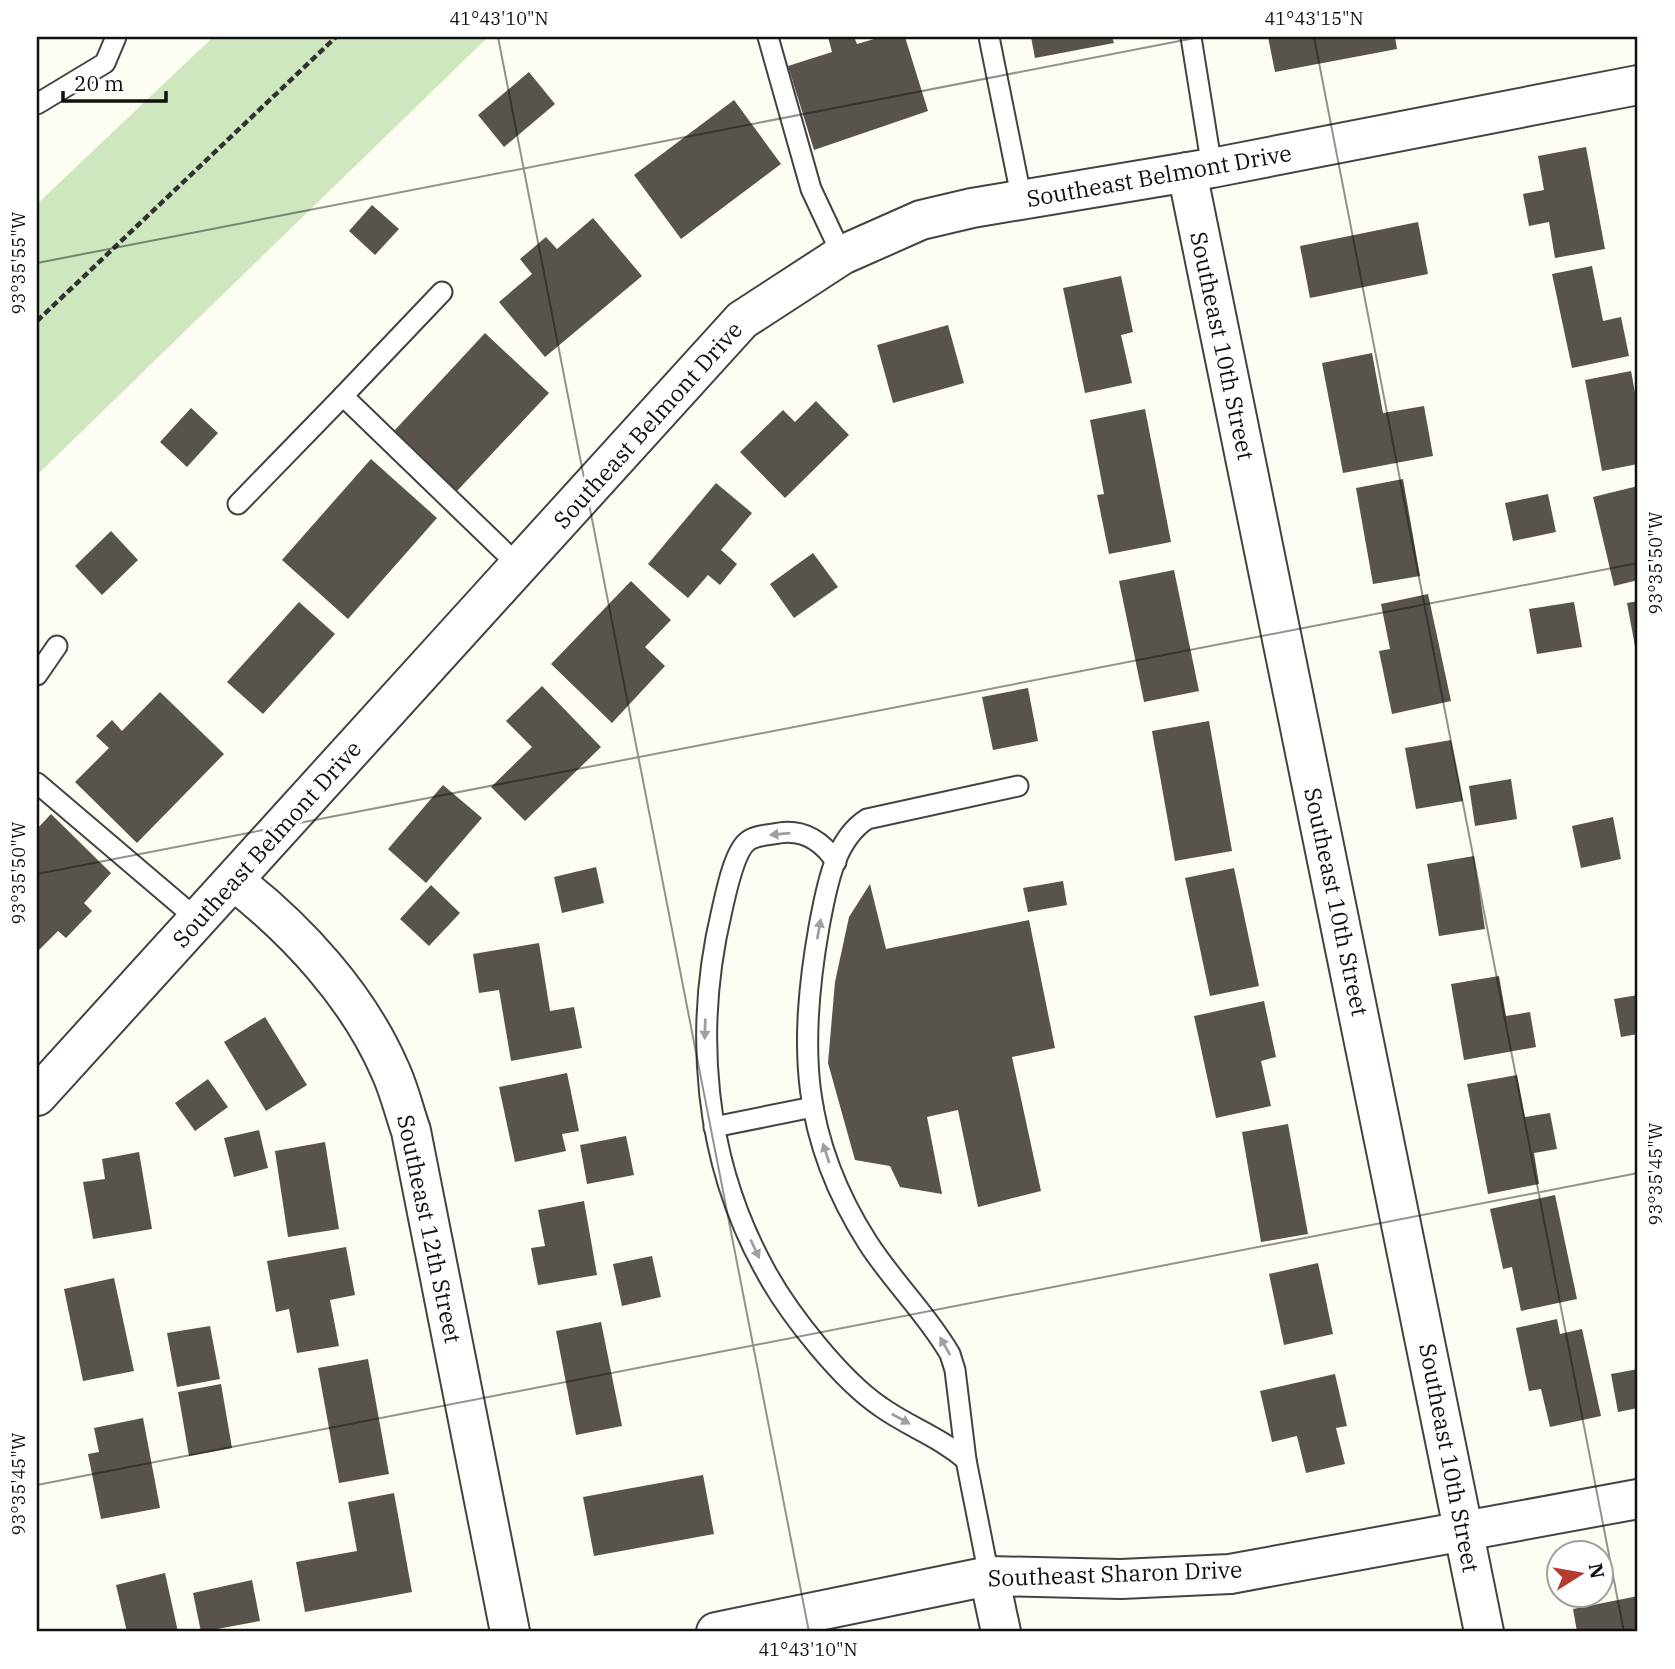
<svg xmlns="http://www.w3.org/2000/svg" width="1675" height="1669" viewBox="0 0 1675 1669" font-family="'IBM Plex Serif',serif">
<rect width="100%" height="100%" fill="#fefdf3"/>
<path fill="#cee7be" d="M213,37h275l-451,438v-271z"/>
<g fill="#58534d">
<path d="M828,37h26l3,7 24,-7h24l23,74 -114,39 -26,-84 44,-14z"/>
<path d="M1031,37h81l2,6 -79,15z"/>
<path d="M1268,37h127l2,12 -122,23z"/>
<path d="M529,72l26,32 -51,43 -26,-32z"/>
<path d="M734,100l47,64 -100,75 -47,-64z"/>
<path d="M1586,147l19,102 -50,9 -6,-36 -20,4 -6,-32 21,-4 -6,-34z"/>
<path d="M372,205l27,24 -24,26 -26,-24z"/>
<path d="M593,218l49,58 -97,81 -46,-55 33,-28 -12,-15 26,-22 11,12z"/>
<path d="M1418,222l10,52 -118,24 -10,-52z"/>
<path d="M1592,266l11,55 18,-4 8,39 -57,12 -20,-94z"/>
<path d="M1121,276l12,56 -12,3 11,48 -47,10 -22,-105z"/>
<path d="M948,325l16,58 -71,20 -16,-58z"/>
<path d="M485,333l64,60 -92,98 -63,-60z"/>
<path d="M1372,353l11,60 41,-7 9,50 -90,17 -21,-110z"/>
<path d="M1631,371l7,38v55l-36,7 -17,-91z"/>
<path d="M816,401l33,34 -64,63 -45,-46 43,-42 12,12z"/>
<path d="M191,408l27,25 -31,34 -27,-25z"/>
<path d="M1145,409l26,133 -62,12 -12,-59 7,-1 -14,-74z"/>
<path d="M371,459l66,59 -89,101 -66,-59z"/>
<path d="M1403,479l17,97 -47,8 -17,-96z"/>
<path d="M716,483l36,30 -31,37 16,14 -17,21 -12,-10 -20,23 -40,-34z"/>
<path d="M1638,486v94l-24,6 -21,-89z"/>
<path d="M1548,494l8,38 -43,9 -8,-38z"/>
<path d="M111,531l27,29 -36,35 -27,-29z"/>
<path d="M813,553l25,34 -44,31 -24,-34z"/>
<path d="M1174,570l25,121 -55,11 -25,-121z"/>
<path d="M631,581l40,39 -26,27 20,19 -53,57 -61,-59z"/>
<path d="M1428,594l23,107 -59,13 -13,-63 11,-2 -9,-45z"/>
<path d="M1638,601v56h-1l-10,-54z"/>
<path d="M299,602l36,32 -72,80 -36,-32z"/>
<path d="M1574,602l8,45 -45,7 -8,-45z"/>
<path d="M542,686l59,61 -76,74 -34,-34 41,-40 -26,-26z"/>
<path d="M1028,688l10,53 -45,9 -11,-53z"/>
<path d="M160,692l64,62 -87,89 -62,-61 34,-34 -13,-12 16,-16 10,11z"/>
<path d="M1209,721l23,130 -57,10 -23,-130z"/>
<path d="M1451,740l12,61 -47,8 -11,-61z"/>
<path d="M1511,779l6,40 -42,7 -6,-40z"/>
<path d="M443,785l39,33 -56,65 -38,-34z"/>
<path d="M51,814l60,59 -27,30 8,8 -26,27 -8,-7 -21,21v-123z"/>
<path d="M1613,817l8,42 -40,9 -9,-42z"/>
<path d="M1474,856l11,73 -46,7 -12,-72z"/>
<path d="M596,867l8,36 -42,10 -8,-36z"/>
<path d="M1234,868l25,118 -49,10 -25,-118z"/>
<path d="M1063,881l4,24 -39,7 -5,-24z"/>
<path d="M870,884l16,65 143,-29 26,128 -43,9 29,134 -63,16 -20,-97 -31,7 15,77 -42,-7 -10,-21 -35,-6 -27,-97 7,-81 14,-65z"/>
<path d="M431,885l29,28 -31,33 -29,-27z"/>
<path d="M539,943l11,68 24,-4 8,41 -71,13 -12,-71 -20,3 -6,-39z"/>
<path d="M1499,976l7,40 24,-4 6,35 -72,13 -13,-76z"/>
<path d="M1638,995v39l-17,3 -7,-38z"/>
<path d="M1264,1001l12,56 -15,4 10,45 -55,12 -22,-102z"/>
<path d="M265,1017l42,68 -41,26 -42,-69z"/>
<path d="M567,1073l12,58 -17,3 4,17 -51,11 -16,-75z"/>
<path d="M1517,1075l8,42 25,-4 7,36 -23,4 5,31 -51,10 -21,-110z"/>
<path d="M208,1079l20,28 -33,24 -20,-28z"/>
<path d="M1288,1124l20,110 -47,8 -19,-110z"/>
<path d="M259,1130l9,38 -34,9 -10,-39z"/>
<path d="M626,1136l8,39 -47,9 -7,-39z"/>
<path d="M325,1142l14,87 -51,8 -13,-86z"/>
<path d="M139,1152l13,77 -59,10 -10,-57 22,-3 -3,-20z"/>
<path d="M1555,1195l22,104 -56,12 -9,-44 -9,2 -13,-60z"/>
<path d="M584,1201l13,74 -59,10 -7,-37 14,-2 -7,-36z"/>
<path d="M346,1247l9,48 -25,5 9,46 -42,7 -8,-44 -13,3 -9,-51z"/>
<path d="M652,1256l9,41 -39,9 -9,-42z"/>
<path d="M1318,1263l15,71 -49,11 -15,-71z"/>
<path d="M114,1278l20,93 -51,10 -19,-92z"/>
<path d="M1557,1319l3,15 22,-5 19,87 -51,11 -9,-38 -12,2 -13,-63z"/>
<path d="M601,1322l21,104 -46,9 -20,-104z"/>
<path d="M210,1326l10,53 -43,8 -10,-54z"/>
<path d="M368,1359l21,115 -50,9 -21,-115z"/>
<path d="M1638,1369v39l-20,4 -7,-38z"/>
<path d="M1335,1374l12,52 -11,2 9,36 -39,9 -9,-37 -25,6 -12,-51z"/>
<path d="M221,1384l11,64 -43,8 -11,-64z"/>
<path d="M143,1418l17,90 -59,11 -13,-65 11,-2 -5,-24z"/>
<path d="M703,1475l11,59 -120,22 -11,-59z"/>
<path d="M394,1493l18,99 -107,20 -9,-50 61,-11 -9,-49z"/>
<path d="M165,1573l13,59h-51l-11,-47z"/>
<path d="M252,1580l8,41 -59,11 -8,-39z"/>
<path d="M1638,1596v36h-61l-4,-23z"/>
</g>
<g fill="none" stroke-linecap="round" stroke-linejoin="round">
<g stroke="#434343" stroke-width="23">
<g id="lane">
<path d="M768,37l43,152 31,66"/>
<path d="M989,37l33,164"/>
<path d="M1191,37l21,131"/>
<path d="M37,104l68,-41 11,-26"/>
<path d="M343,396l99,-104"/>
<path d="M238,504l105,-108 176,170"/>
<path d="M37,675l20,-29"/>
<path d="M37,783l161,137"/>
<path d="M836,862c-13,-20 -32,-33 -57,-29 -10,2 -23,2 -31,8 -14,10 -22,52 -26,69 -29,121 -18,250 43,360 23,43 76,110 116,137 28,20 59,30 85,53"/>
<path d="M714,1127l99,-20"/>
<path d="M989,1576l-23,-116 -11,-90 -5,-16c-23,-40 -57,-72 -82,-111 -67,-105 -70,-196 -49,-316 7,-36 14,-86 48,-108l151,-33"/>
</g>
</g>
<g stroke="#434343" stroke-width="42">
<g id="street">
<path d="M1187,172l297,1460"/>
<path d="M234,881c63,49 124,115 156,189 9,19 14,41 21,61l99,501"/>
<path d="M37,1096l705,-776 100,-65 79,-35 51,-12 240,-40 426,-83"/>
<path d="M989,1576l12,56"/>
<path d="M716,1632l273,-56 132,3 109,-5 408,-75"/>
</g>
</g>
<path stroke="#323232" stroke-width="4.5" stroke-dasharray="7 3.5" stroke-linecap="butt" d="M37,321l299,-284"/>
<use href="#lane" stroke="#fff" stroke-width="19"/>
<use href="#street" stroke="#fff" stroke-width="38"/>
</g>
<defs><path id="oneway-solid" d="M-6-.8H1V-3.2L6.5 0L1 3.2V.8H-6Z" transform="scale(1.75)"/></defs>
<g fill="#9f9f9f">
<use href="#oneway-solid" transform="translate(780 834) rotate(175)"/>
<use href="#oneway-solid" transform="translate(819 929) rotate(-80)"/>
<use href="#oneway-solid" transform="translate(705 1029) rotate(92)"/>
<use href="#oneway-solid" transform="translate(826 1153) rotate(-108)"/>
<use href="#oneway-solid" transform="translate(755 1249) rotate(65)"/>
<use href="#oneway-solid" transform="translate(945 1346) rotate(-119)"/>
<use href="#oneway-solid" transform="translate(901 1419) rotate(29)"/>
</g>
<path fill="none" stroke="#101010" stroke-width="2" stroke-opacity="0.45" d="M498,37l311,1595M1314,37l310,1595M37,263l1163,-226M37,874l1601,-311M37,1485l1601,-312"/>
<g text-anchor="middle" stroke-width="7" stroke-linejoin="round" paint-order="stroke">
<g font-size="23" fill="#101010" stroke="#fff">
<text transform="translate(1159 176) rotate(-10)" y="8">Southeast Belmont Drive</text>
<text transform="translate(1222 346) rotate(78)" y="8">Southeast 10th Street</text>
<text transform="translate(648 425) rotate(-48)" y="8">Southeast Belmont Drive</text>
<text transform="translate(267 844) rotate(-48)" y="8">Southeast Belmont Drive</text>
<text transform="translate(1336 902) rotate(78)" y="8">Southeast 10th Street</text>
<text transform="translate(429 1229) rotate(78)" y="8">Southeast 12th Street</text>
<text transform="translate(1449 1458) rotate(79)" y="8">Southeast 10th Street</text>
<text transform="translate(1115 1574) rotate(-2)" y="8">Southeast Sharon Drive</text>
</g>
</g>
<rect width="1675" height="1669" fill="none" stroke="#ffffff" stroke-width="77"/>
<g transform="translate(1580 1574) rotate(79)"><circle r="33" fill="#ffffff" stroke="#9f9f9f" stroke-width="2"/>
<path d="M0-5L12 26L0 18L-12 26Z" fill="#b73c30"/>
<text y="-10" font-size="19" font-weight="bold" text-anchor="middle" fill="#101010">N</text>
</g>
<path d="M63 91v10h103v-10" fill="none" stroke="#101010" stroke-width="3.5"/>
<text x="74" y="91" font-size="21" fill="#101010" stroke="#ffffff" stroke-width="5" paint-order="stroke">20 m</text>
<rect x="38" y="38" width="1598" height="1592" fill="none" stroke="#101010" stroke-width="2.5"/>
<g font-size="18" text-anchor="middle" fill="#101010">
<text x="499" y="25">41°43'10"N</text>
<text x="1314" y="25">41°43'15"N</text>
<text transform="translate(19 263) rotate(-90)" y="6">93°35'55"W</text>
<text transform="translate(1656 563) rotate(-90)" y="6">93°35'50"W</text>
<text transform="translate(19 873) rotate(-90)" y="6">93°35'50"W</text>
<text transform="translate(1656 1174) rotate(-90)" y="6">93°35'45"W</text>
<text transform="translate(19 1484) rotate(-90)" y="6">93°35'45"W</text>
<text x="808" y="1656">41°43'10"N</text>
</g>
</svg>
